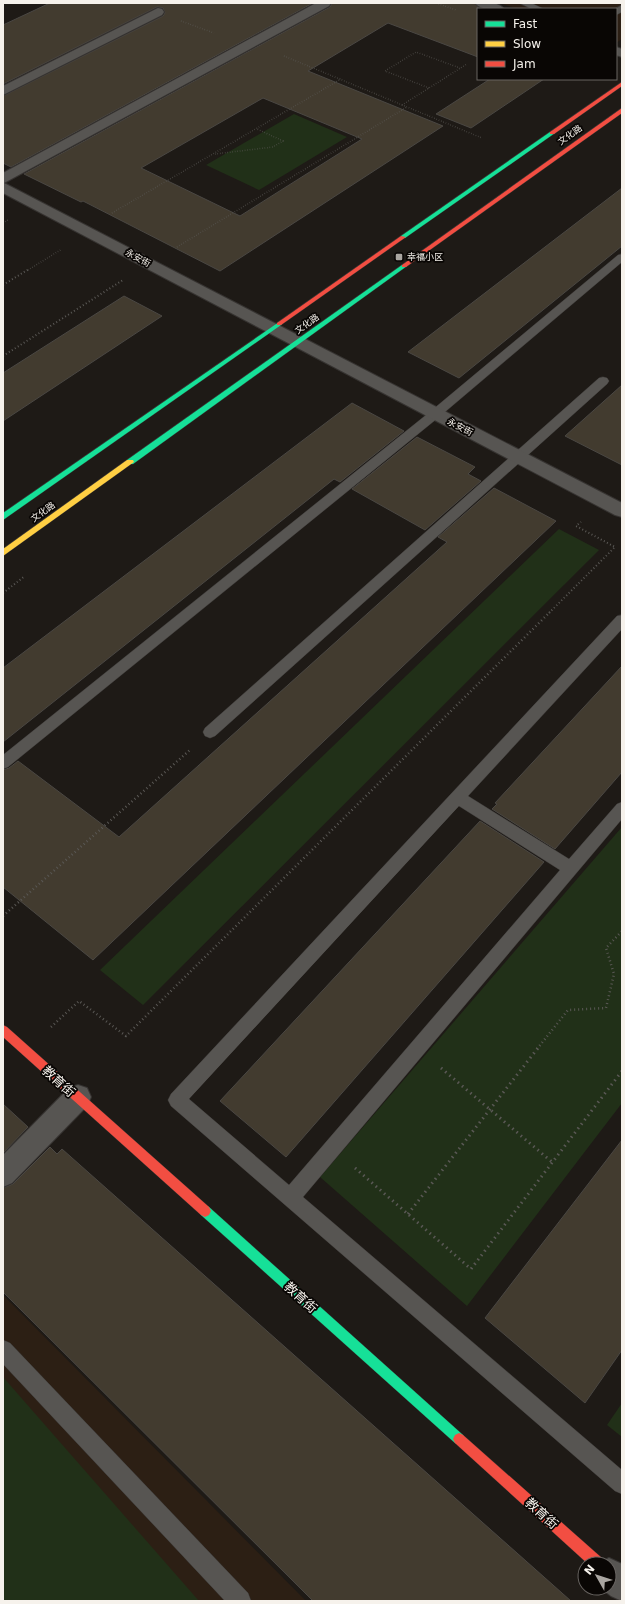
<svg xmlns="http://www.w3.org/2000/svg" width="625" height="1604" viewBox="0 0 625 1604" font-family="'DejaVu Sans','Noto Sans SC',sans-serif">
<rect width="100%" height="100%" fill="#1e1a16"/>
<g fill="#2c1f14">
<path d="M500,3h122v36l-6,4v-34h-99z"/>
<path d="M3,1295l303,306h-303z"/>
</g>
<g fill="#213018">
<path d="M294,114l53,23 -88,53 -53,-25z"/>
<path d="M559,529l40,21 -456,455 -43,-35z"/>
<path d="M622,827v276l-155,203 -147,-129z"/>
<path d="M3,1377l196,224h-196z"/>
<path d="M622,1403v34l-15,-12z"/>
</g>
<g fill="#423b2f" stroke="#4a4743" fill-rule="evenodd">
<path d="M50,3h263l-302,164 -8,-4v-67l160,-80 2,-3 -2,-5 -6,-1 -154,77v-59z"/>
<path d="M332,3h142l4,4v50l-90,-34 -80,48 135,55 -223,145 -137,-70 -2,1 -57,-28 306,-167zM263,98l99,41 -122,77 -99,-48z"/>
<path d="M490,79h54l-73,49 -35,-14z"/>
<path d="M622,188v58l-163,132 -51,-26z"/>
<path d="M124,296l38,20 -159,105v-48z"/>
<path d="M622,385v80l-57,-29z"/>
<path d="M352,403l52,28 -64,51 -6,-3 -331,263v-74z"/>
<path d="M417,437l58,30 -7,7 13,7 -56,49 -73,-41z"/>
<path d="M494,488l62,33 -463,439 -90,-73v-117l6,-2 9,-7 101,76 328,-295 -9,-5z"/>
<path d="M622,666v106l-67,77 -63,-40 5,-5 -2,-1z"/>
<path d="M480,821l64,41 -258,295 -66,-56z"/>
<path d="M3,1104l25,23 -25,26z"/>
<path d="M622,1140v210l-37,53 -100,-85z"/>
<path d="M50,1147l7,7 5,-5 509,452h-258l-310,-309v-104l10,-4z"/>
</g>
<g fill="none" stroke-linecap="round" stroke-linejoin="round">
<g stroke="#363331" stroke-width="1">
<g id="lane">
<path d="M519,3h12l13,6h-12z"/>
<path d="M622,5v7l-6,3 -1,-6z"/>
<path d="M622,254v8l-183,155 -431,350 -5,2v-14l428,-344 187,-156z"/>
<path d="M603,377l4,1 2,3 -2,3 -392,352 -5,2 -5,-2 -2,-4 2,-4 394,-350z"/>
<path d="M622,615v14l-154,167 101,63 48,-55 5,-2v17l-319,378 319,273v24l-7,-3 -444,-385 -3,-6 3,-6 446,-478zM459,806l101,64 -271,315 -100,-86z"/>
<path d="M3,1340l7,3 238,250 3,8h-26l-222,-237z"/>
</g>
</g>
<g stroke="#363331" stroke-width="2">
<g id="street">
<path d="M316,3h15l-2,3 -325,177 618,320v14l-7,-2 -612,-322v-20z"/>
<path d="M475,3c9,0 23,-2 29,6 -9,0 -23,2 -29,-6z"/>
<path d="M158,8l4,1 2,3 -2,3 -159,80v-9z"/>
<path d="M616,47l6,2v8l-6,-2z"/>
<path d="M78,1085l9,3 4,9 -4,9 -75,77 -9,4v-32l66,-67z"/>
<path d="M609,1558l13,6v37l-11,-5 -10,-8h8v-24h-12z"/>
</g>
</g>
<g stroke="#363331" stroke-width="1">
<g id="fast">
<path d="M550,132l5,1 -150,105h-4v-2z"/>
<path d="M402,265l5,1 -274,198h-6v-4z"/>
<path d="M279,322l3,2 -1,1 -278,195v-7z"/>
<path d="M205,1205l4,2 254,228 2,4 -2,4 -4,2 -4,-2 -254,-228 -2,-4 2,-4z"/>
</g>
</g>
<g stroke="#363331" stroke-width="1">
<path id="slow" d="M127,460h6l1,2 -131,94v-7z"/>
</g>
<g stroke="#363331" stroke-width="1">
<g id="jam">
<path d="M622,82v4l-68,48h-4v-2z"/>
<path d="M622,108v5l-216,154h-4v-2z"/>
<path d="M401,236l5,1 -125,88h-4v-2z"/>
<path d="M3,1025l4,2 202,180 2,4 -2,4 -4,2 -4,-2 -198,-178z"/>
<path d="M459,1433l4,2 140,124 1,5h-16l-133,-121 -2,-4 2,-4z"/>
</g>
</g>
<g stroke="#5a5855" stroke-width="1.5" stroke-dasharray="0.5 2" stroke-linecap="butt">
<path d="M436,3l20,7"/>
<path d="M181,21l33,12"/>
<path d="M284,56l198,82"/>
<path d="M429,88l-44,-17 31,-19 44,16"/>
<path d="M402,105l65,-41"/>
<path d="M215,154l58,-7 10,-6 -26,-12"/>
<path d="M112,213l229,-134"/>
<path d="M3,223l5,-3"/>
<path d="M177,247l230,-140"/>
<path d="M28,270l34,-21"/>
</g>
<g stroke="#5a5855" stroke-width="2" stroke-dasharray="1 2.5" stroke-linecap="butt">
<path d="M3,285l26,-16"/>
<path d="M3,356l120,-76"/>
<path d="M3,593l22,-17"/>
<path d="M549,613l66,-66 -39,-21 5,-4"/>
</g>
<g stroke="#5a5855" stroke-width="2.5" stroke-dasharray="1 3" stroke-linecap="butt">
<path d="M3,916l188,-167"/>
<path d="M51,1027l28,-26 47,35 424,-424"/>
<path d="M537,1049l31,-39 38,-2 8,-34 -8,-26 16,-17"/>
</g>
<g stroke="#5a5855" stroke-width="3" stroke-dasharray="1.5 4" stroke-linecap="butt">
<path d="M441,1068l111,94"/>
<path d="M355,1168l116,101 151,-198"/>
<path d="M408,1214l130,-166"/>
</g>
<use href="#lane" fill="#575552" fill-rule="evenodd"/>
<use href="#street" fill="#575552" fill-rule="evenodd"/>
<use href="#fast" fill="#16e098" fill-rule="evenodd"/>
<use href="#slow" fill="#ffcf43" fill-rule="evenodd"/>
<use href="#jam" fill="#f24e42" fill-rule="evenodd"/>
</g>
<rect fill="#aaa6a1" stroke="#090604" stroke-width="1.5" x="395" y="253" width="8" height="8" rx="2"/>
<g text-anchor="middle" stroke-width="3.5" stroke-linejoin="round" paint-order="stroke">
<g font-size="9" fill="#f6f2ec" stroke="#090604">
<text transform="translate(570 135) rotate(-36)" y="3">文化路</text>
<text transform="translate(138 258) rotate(28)" y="3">永安街</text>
<text transform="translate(307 324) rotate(-36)" y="3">文化路</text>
<text transform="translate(460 427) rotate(27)" y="3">永安街</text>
<text transform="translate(43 512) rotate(-36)" y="3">文化路</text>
</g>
<g font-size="9" fill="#f6f2ec" stroke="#090604" text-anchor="start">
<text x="407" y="260">幸福小区</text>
</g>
<g font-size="13" fill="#f6f2ec" stroke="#090604">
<text transform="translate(59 1081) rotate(42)" y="5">教育街</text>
<text transform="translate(301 1297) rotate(42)" y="5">教育街</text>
<text transform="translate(542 1513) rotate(42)" y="5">教育街</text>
</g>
</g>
<rect width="625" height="1604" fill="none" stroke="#f6f2ec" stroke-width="8"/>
<rect x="477" y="8" width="140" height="72" fill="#090604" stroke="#686461"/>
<rect x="485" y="21" width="20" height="6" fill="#16e098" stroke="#686461"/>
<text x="513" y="28" font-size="12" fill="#f6f2ec">Fast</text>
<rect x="485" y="41" width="20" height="6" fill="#ffcf43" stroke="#686461"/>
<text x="513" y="48" font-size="12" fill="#f6f2ec">Slow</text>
<rect x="485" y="61" width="20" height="6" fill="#f24e42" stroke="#686461"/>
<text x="513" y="68" font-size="12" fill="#f6f2ec">Jam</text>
<g transform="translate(597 1576) rotate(309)"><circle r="19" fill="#090604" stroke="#686461"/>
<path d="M0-3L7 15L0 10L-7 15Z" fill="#aaa6a1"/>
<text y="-6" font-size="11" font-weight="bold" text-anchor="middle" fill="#f6f2ec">N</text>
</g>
</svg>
